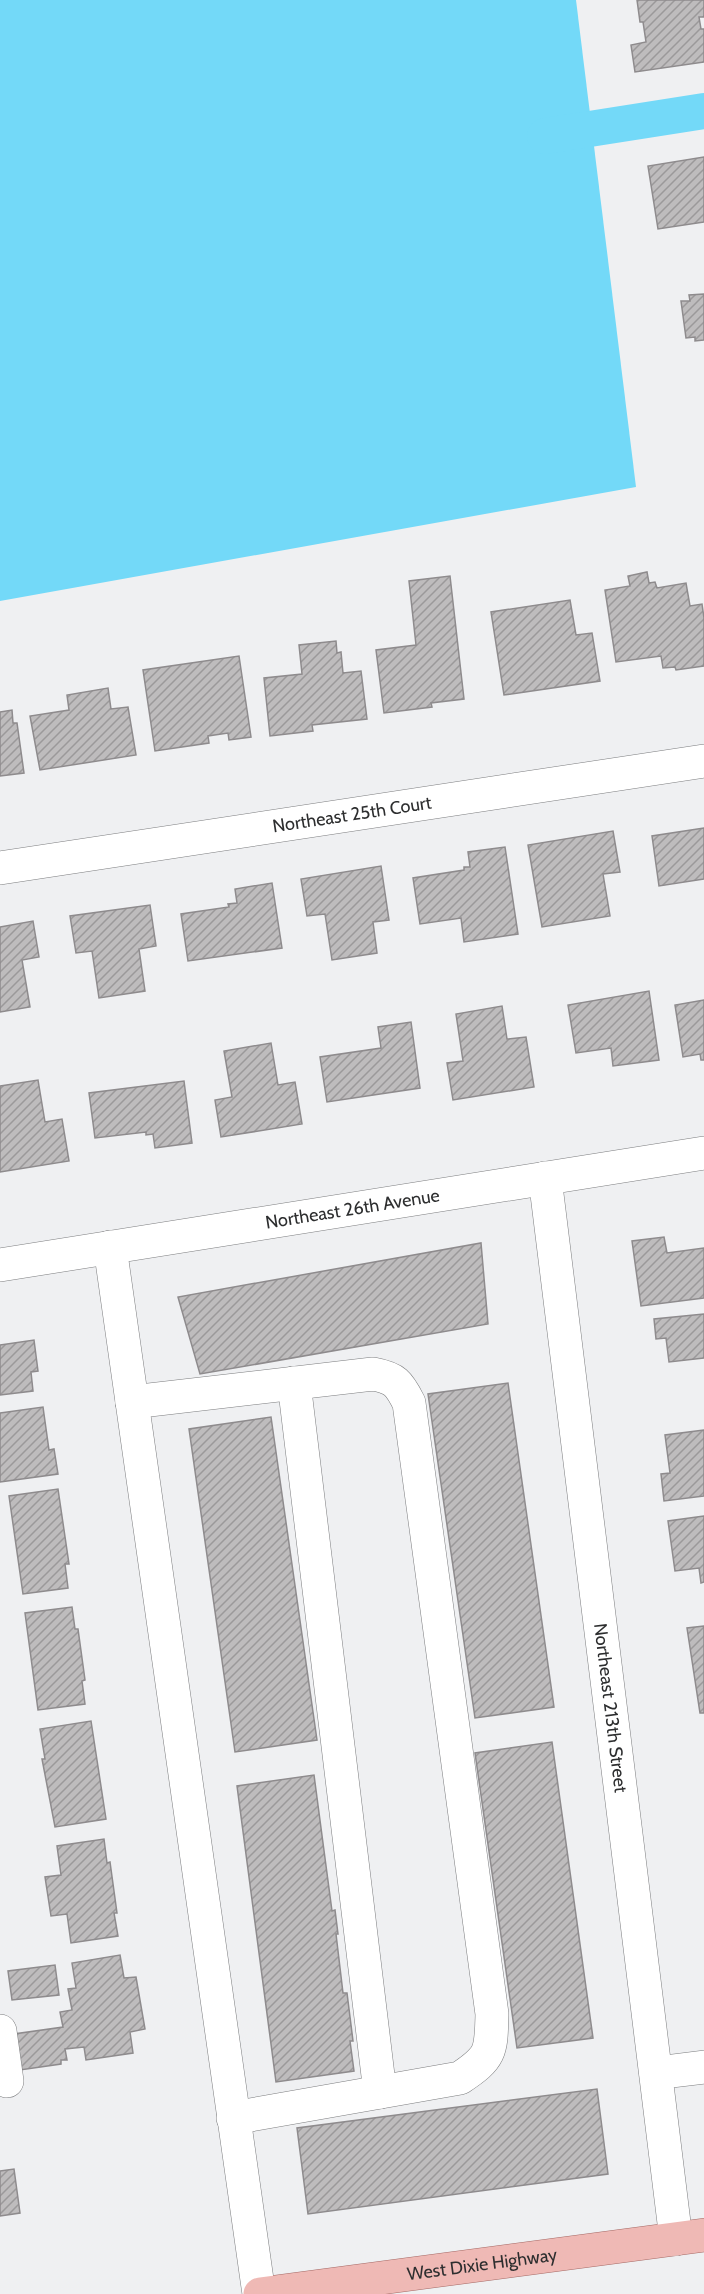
<svg xmlns="http://www.w3.org/2000/svg" width="704" height="2294" viewBox="0 0 704 2294" font-family="Cabin,sans-serif">
<defs>
<pattern id="building-hatch" width="6" height="6" patternUnits="userSpaceOnUse" patternTransform="scale(1.5)"><rect width="6" height="6" fill="#bebcbd"/><path d="M-1 1l2-2M0 6l6-6M5 7l2-2" fill="none" stroke="#9b999a"/></pattern>
</defs>
<rect width="100%" height="100%" fill="#eff0f2"/>
<path fill="#73d9f8" d="M0,0h576l60,487 -636,114z"/>
<g fill="none" stroke-linecap="round" stroke-linejoin="round">
<path stroke="#73d9f8" stroke-width="36" d="M545,136l159,-25"/>
</g>
<g fill="url(#building-hatch)" stroke="#8e8b8d" stroke-width="1.5">
<path d="M637,0h67v17h-5l2,12h3v33l-69,10 -4,-27 15,-3 -3,-20h-3z"/>
<path d="M704,157v65l-46,7 -10,-63z"/>
<path d="M704,294v46l-9,1v-4l-9,1 -5,-37h9l-1,-6z"/>
<path d="M647,572l2,11 6,-1 2,6 29,-5 4,23 12,-2 2,14v48l-28,4 -1,-3 -12,1 -2,-12 -45,6 -11,-72 25,-4 -2,-10z"/>
<path d="M450,576l14,123 -33,4 1,4 -48,6 -8,-63 40,-5 -7,-64z"/>
<path d="M570,600l6,35 16,-2 8,48 -96,14 -13,-83z"/>
<path d="M336,641l1,12 4,-1 2,21 18,-2 6,48 -55,6 1,6 -43,5 -6,-58 38,-4 -3,-29z"/>
<path d="M239,656l12,81 -22,3 -1,-7 -20,3 1,7 -54,8 -12,-81z"/>
<path d="M108,688l3,21 17,-2 8,48 -96,15 -10,-54 39,-6 -2,-15z"/>
<path d="M12,710l1,13h4l7,50 -24,3v-64z"/>
<path d="M704,828v51l-45,7 -7,-50z"/>
<path d="M613,831l7,41 -17,2 7,42 -68,11 -14,-82z"/>
<path d="M505,847l13,87 -54,8 -3,-24 -41,6 -7,-46 51,-8v-3h6l-2,-15z"/>
<path d="M381,866l8,54 -16,2 4,31 -45,7 -7,-46 -18,2 -6,-37z"/>
<path d="M272,883l10,65 -94,13 -7,-47 48,-7 -1,-3 9,-1 -2,-14z"/>
<path d="M150,905l6,41 -17,3 6,42 -46,7 -7,-47 -16,2 -6,-37z"/>
<path d="M33,921l6,36 -17,3 8,47 -30,5v-85z"/>
<path d="M649,991l10,69 -46,6 -2,-18 -35,5 -8,-48z"/>
<path d="M704,1000v60h-3l-1,-6 -17,3 -8,-52z"/>
<path d="M502,1006l5,33 19,-2 8,50 -81,13 -6,-37 16,-2 -7,-47z"/>
<path d="M411,1022l9,66 -93,14 -7,-45 61,-9 -3,-21z"/>
<path d="M271,1043l7,42 17,-3 7,42 -81,13 -6,-37 17,-3 -8,-46z"/>
<path d="M38,1080l7,42 17,-3 7,42 -69,11v-86z"/>
<path d="M184,1081l8,62 -37,5 -2,-14 -7,1v-3l-51,6 -6,-45z"/>
<path d="M664,1237l3,16 37,-5v50l-63,8 -9,-65z"/>
<path d="M481,1243l7,81 -288,50 -22,-77z"/>
<path d="M704,1314v44l-35,4 -3,-24 -10,1 -2,-20z"/>
<path d="M34,1340l4,31 -7,1 2,19 -33,4v-50z"/>
<path d="M508,1383l46,324 -79,11 -47,-324z"/>
<path d="M43,1407l6,43 5,-1 4,25 -58,8v-69z"/>
<path d="M271,1417l46,323 -82,12 -46,-323z"/>
<path d="M704,1430v66l-40,5 -3,-27 9,-1 -5,-38z"/>
<path d="M58,1489l11,75h-4l3,24 -45,6 -14,-98z"/>
<path d="M704,1516v66l-3,1 -2,-15 -24,3 -7,-50z"/>
<path d="M72,1607l3,22h3l7,51 -3,1 3,23 -47,6 -13,-97z"/>
<path d="M704,1626v87h-4l-13,-85z"/>
<path d="M91,1721l15,98 -51,8 -13,-68h3l-5,-30z"/>
<path d="M552,1742l41,296 -76,10 -42,-295z"/>
<path d="M314,1775l18,136 3,-1 3,24h-2l7,59h4l6,48h-3l4,30 -78,11 -39,-296z"/>
<path d="M104,1839l3,24 3,-1 7,51h-3l4,23 -47,7 -4,-29 -16,2 -6,-39 16,-2 -4,-29z"/>
<path d="M120,1955l4,23 12,-1 9,52 -15,3 3,21 -47,7 -2,-13 -19,2 2,11h-6v4l-41,6 -6,-36 49,-7 -3,-15 12,-2 -4,-21 8,-1 -4,-25z"/>
<path d="M55,1965l4,30 -47,5 -4,-29z"/>
<path d="M597,2089l11,85 -300,40 -11,-86z"/>
<path d="M14,2169l6,44 -20,3v-45z"/>
</g>
<g fill="none" stroke-linecap="round" stroke-linejoin="round">
<g stroke="#7c7d7f" stroke-width="34">
<g id="minor">
<path id="s1" d="M0,868l704,-107"/>
<path id="s2" d="M545,1178l131,1061"/>
<path d="M110,1247l149,1047"/>
<path id="s3" d="M0,1265l704,-112"/>
<path d="M294,1383l86,709"/>
<path d="M132,1402l241,-28c22,4 26,9 36,29l83,611c-1,37 0,43 -32,64l-227,40"/>
<path d="M0,2031l7,50"/>
<path d="M656,2073l48,-6"/>
</g>
</g>
<g stroke="#a56a66" stroke-width="34">
<g id="major">
<path id="s4" d="M260,2294l444,-59"/>
</g>
</g>
<use href="#minor" stroke="#fff" stroke-width="33"/>
<use href="#major" stroke="#efb9b5" stroke-width="33"/>
</g>
<g text-anchor="middle" stroke-width="4.5" stroke-linejoin="round" paint-order="stroke">
<g font-size="18" fill="#2d2e2f" stroke="#fff">
<text dy="6" stroke="none"><textPath href="#s1" startOffset="356">Northeast 25th Court</textPath></text>
<text dy="6" stroke="none"><textPath href="#s3" startOffset="357">Northeast 26th Avenue</textPath></text>
<text dy="6" stroke="none"><textPath href="#s2" startOffset="534">Northeast 213th Street</textPath></text>
<text dy="6" stroke="none"><textPath href="#s4" startOffset="224">West Dixie Highway</textPath></text>
</g>
</g>
</svg>
